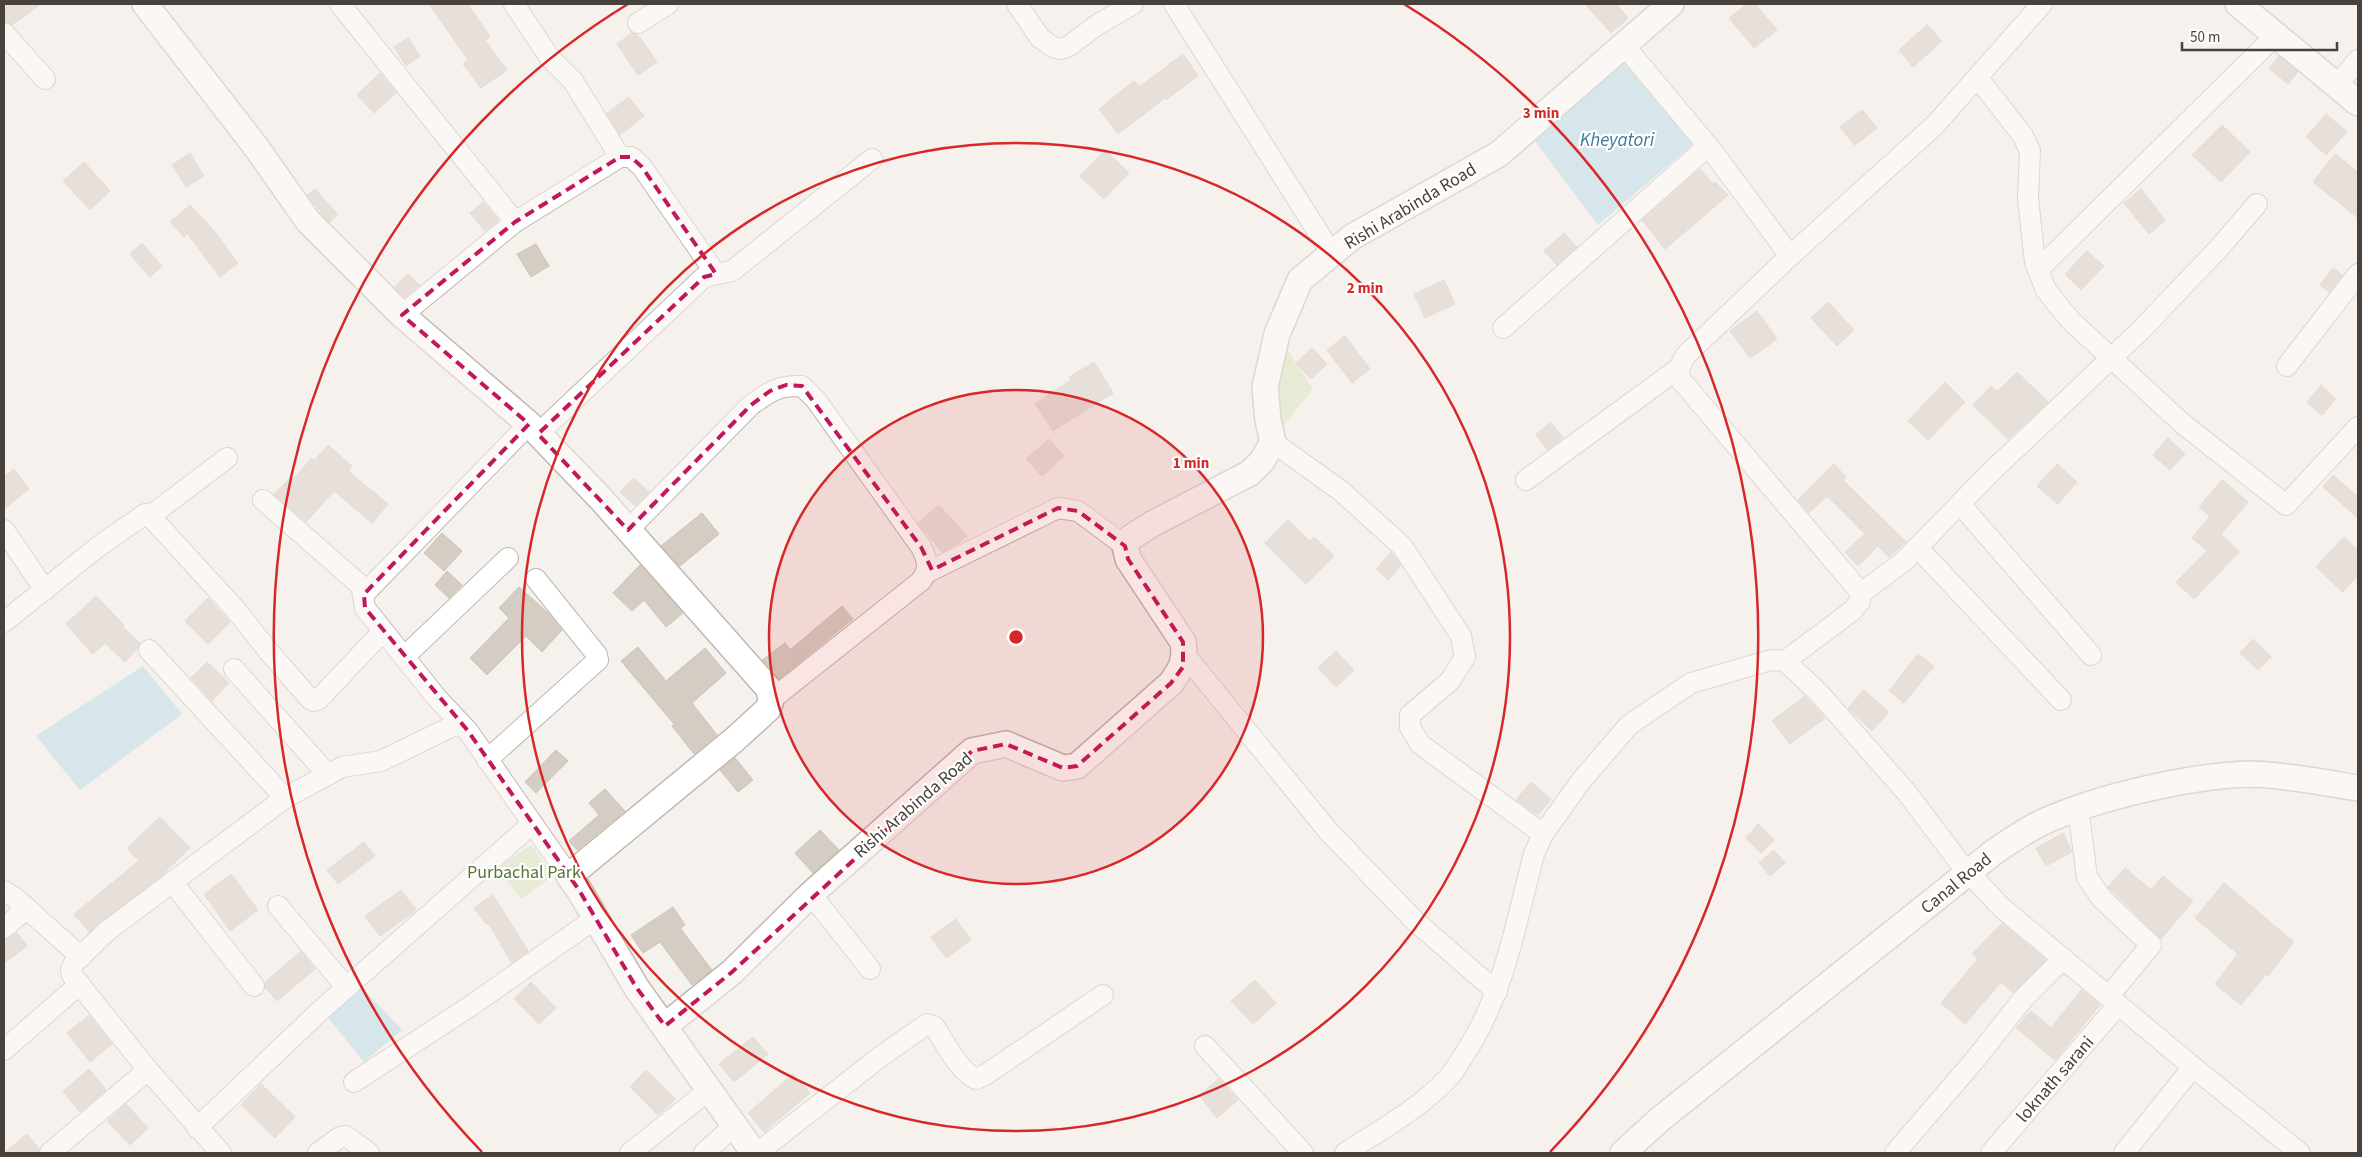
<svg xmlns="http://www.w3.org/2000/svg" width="2362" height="1157" viewBox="0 0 2362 1157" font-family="'Source Sans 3',sans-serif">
<rect width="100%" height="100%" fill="#f5f1ed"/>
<g fill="#d6e4bb">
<path d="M1280,339l33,50 -31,38 -14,-7z"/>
<path d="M532,845l21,31 -32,23 -25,-32z"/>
</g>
<g fill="#b1d9e9">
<path d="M1623,61l70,83 -95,81 -63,-84z"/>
<path d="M143,666l39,48 -102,76 -44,-54z"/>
<path d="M362,988l40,42 -38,32 -42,-52z"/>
</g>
<g fill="#d5ccc3" stroke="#cfc3b7">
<path d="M4,4h37l-29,21 -8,-4z"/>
<path d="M429,4h39l22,33 -5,3 22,30 -26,18 -18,-24 5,-4z"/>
<path d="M1585,4h31l12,14 -17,15z"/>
<path d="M1747,4h8l22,26 -23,18 -25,-30z"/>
<path d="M1927,25l15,16 -29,26 -14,-17z"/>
<path d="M632,33l6,2 19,27 -19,13 -21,-31z"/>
<path d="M408,38l12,18 -14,10 -12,-19z"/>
<path d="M1183,54l15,22 -32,24 -1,-2 -47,36 -19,-25 35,-28 5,6z"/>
<path d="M2279,56l19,16 -10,12 -19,-16z"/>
<path d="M380,73l16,20 -22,20 -17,-18z"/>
<path d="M629,97l15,19 -24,19 -13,-22z"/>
<path d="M1862,110l15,18 -22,17 -15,-18z"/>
<path d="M2326,114l21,18 -21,23 -20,-18z"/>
<path d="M2222,125l28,27 -29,30 -29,-27z"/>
<path d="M1105,150l24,23 -25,26 -24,-23z"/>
<path d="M190,153l14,23 -18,11 -14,-22z"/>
<path d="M2335,154l23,18v46l-45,-36z"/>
<path d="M84,162l26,29 -20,19 -27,-29z"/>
<path d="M1700,169l13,15 2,-2 13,13 -63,54 -23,-29z"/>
<path d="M315,189l23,26 -9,7 -22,-27z"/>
<path d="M2141,189l24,31 -16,14 -25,-31z"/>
<path d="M483,202l15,18 -13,11 -15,-18z"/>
<path d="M190,205l24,26 24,32 -18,14 -33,-44 -3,4 -14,-15z"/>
<path d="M1564,233l13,14 -20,18 -13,-14z"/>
<path d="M142,243l20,23 -12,11 -20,-23z"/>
<path d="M536,244l13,22 -18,11 -14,-23z"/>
<path d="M2087,251l17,15 -23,24 -16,-16z"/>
<path d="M2333,268l9,7 -13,17 -9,-7z"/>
<path d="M407,274l13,11 -15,12 -10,-10z"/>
<path d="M1444,280l11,24 -30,14 -11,-24z"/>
<path d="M1828,302l26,28 -17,16 -26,-28z"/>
<path d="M1757,311l20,28 -27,19 -20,-27z"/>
<path d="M1345,336l25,33 -18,14 -25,-33z"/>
<path d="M1312,348l15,16 -16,15 -15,-16z"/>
<path d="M1094,362l19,31 -60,38 -18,-27 36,-24 -2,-3z"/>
<path d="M2017,372l31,30 -40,37 -35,-34 18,-19 6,6z"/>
<path d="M1945,382l20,20 -37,38 -20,-19z"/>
<path d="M2321,385l15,14 -14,16 -15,-13z"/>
<path d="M1551,422l12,16 -16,12 -11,-16z"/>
<path d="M2168,438l17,16 -15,16 -17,-15z"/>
<path d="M1049,439l15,17 -22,20 -16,-17z"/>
<path d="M328,445l24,21 -4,5 40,33 -16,19 -38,-32 -28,31 -32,-28 16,-16 2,2 20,-22 2,3z"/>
<path d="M1834,464l12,13 -3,3 63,62 -17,15 -11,-11 -20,20 -13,-14 20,-18 -38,-38 -18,17 -11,-13z"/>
<path d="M2057,464l20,18 -19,22 -21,-18z"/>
<path d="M14,469l15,20 -25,20v-32z"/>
<path d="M2333,475l25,22v21l-35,-31z"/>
<path d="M634,478l15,14 -14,14 -15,-14z"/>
<path d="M2222,480l26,22 -27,32 18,18 -45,47 -18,-17 31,-31 -15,-13 18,-22 -11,-9z"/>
<path d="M939,505l28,31 -10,8 -15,8 -24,-29z"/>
<path d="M702,513l17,21 -39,32 -19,-20z"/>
<path d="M1288,520l22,21 4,-4 20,19 -28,28 -41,-41z"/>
<path d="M442,533l20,18 -18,20 -20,-18z"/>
<path d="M2344,537l14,14v24l-15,17 -27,-25z"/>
<path d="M1391,552l10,13 -13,15 -12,-11z"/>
<path d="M640,565l43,48 -17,14 -22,-27 -12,11 -19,-18z"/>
<path d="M447,571l15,14 -13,13 -14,-13z"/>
<path d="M519,587l28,25 15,18 -20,22 -16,-16 -39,39 -17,-17 39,-40 -10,-10z"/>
<path d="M96,596l28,29 -1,2 17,16 -3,6 -12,13 -20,-19 -12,11 -27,-30z"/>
<path d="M208,598l22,24 -22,22 -23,-23z"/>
<path d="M842,606l11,13 -74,60 -17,-19 23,-17 5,7z"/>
<path d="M2253,639l18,18 -13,13 -18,-17z"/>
<path d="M638,647l28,34 39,-33 21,25 -34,30 25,32 -23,19 -22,-28 2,-2 -53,-63z"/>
<path d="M1336,651l18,19 -18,17 -18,-19z"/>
<path d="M1918,654l16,12 -30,37 -15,-12z"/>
<path d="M207,662l22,21 -17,18 -21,-23z"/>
<path d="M1864,690l25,22 -17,19 -24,-23z"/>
<path d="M1805,696l20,22 -35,26 -18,-23z"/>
<path d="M556,750l12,11 -32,32 -11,-11z"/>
<path d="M735,758l18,22 -15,12 -18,-22z"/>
<path d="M1531,782l20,17 -13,16 -22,-15z"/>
<path d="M605,789l20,22 -48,39 -8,-9 30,-26 -10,-12z"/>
<path d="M160,817l30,31 -29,28 -72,56 -15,-18 65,-53 -12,-13z"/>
<path d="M1758,824l16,16 -13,13 -15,-15z"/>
<path d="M820,830l19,20 -26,23 -18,-20z"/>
<path d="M2063,833l9,19 -26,14 -10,-18z"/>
<path d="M364,842l11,14 -37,28 -11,-14z"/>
<path d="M1774,850l11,13 -15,13 -11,-13z"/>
<path d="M2125,868l26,22 12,-14 30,25 -32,38 -53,-52z"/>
<path d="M231,874l27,36 -28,21 -26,-37z"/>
<path d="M2224,883l70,59 -26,34 -2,-2 -25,31 -26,-21 23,-30 -43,-36z"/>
<path d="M401,890l15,20 -36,26 -15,-20z"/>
<path d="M493,895l35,56 -16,12 -24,-40 -2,1 -12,-16z"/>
<path d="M673,907l12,18 -5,3 32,42 -20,15 -32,-43 -17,11 -12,-18z"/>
<path d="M956,919l15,21 -25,18 -15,-21z"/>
<path d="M2002,923l44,37 -33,33 -12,-11 -36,42 -24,-21 37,-44 -6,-5z"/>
<path d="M17,933l10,13 -23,17v-23z"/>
<path d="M301,951l14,18 -38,32 -12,-14v-5z"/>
<path d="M1255,980l21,23 -23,21 -22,-23z"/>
<path d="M531,982l25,26 -17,16 -25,-25z"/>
<path d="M2081,990l19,15 -45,55 -39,-32 15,-17 20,17z"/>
<path d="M89,1015l23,29 -22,18 -23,-29z"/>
<path d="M753,1037l15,17 -34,28 -15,-18z"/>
<path d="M89,1069l17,21 -26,22 -17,-21z"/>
<path d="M646,1070l30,29 -18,16 -28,-28z"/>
<path d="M793,1074l17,19 -46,39 -16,-19z"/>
<path d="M1219,1079l19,21 -21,18 -18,-23z"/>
<path d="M261,1084l34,33 -20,21 -34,-33z"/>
<path d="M126,1104l22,24 -18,17 -23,-24z"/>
<path d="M27,1134l12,15 -1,4h-34z"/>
</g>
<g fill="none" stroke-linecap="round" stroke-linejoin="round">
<g stroke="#bfb8b0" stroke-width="22">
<g id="minor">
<path d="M340,4l175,218"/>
<path d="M514,4l36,54 23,23 47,76"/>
<path d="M1017,4l23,34 13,9 8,2 8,-3 28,-21 36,-21"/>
<path d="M1174,4l158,250"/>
<path d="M638,23l30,-19"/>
<path d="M4,33l41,46"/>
<path d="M1623,44l90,108 77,104 -104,99 -7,13 1,11 181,214 -1,8 -8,10 -67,50"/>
<path d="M1978,78l45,58 7,15 -2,47 7,64 11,28 24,30 113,104 103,81 72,-78"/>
<path d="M2336,86l22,-26"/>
<path d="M1790,256l145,-131 107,-121"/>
<path d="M2038,270l238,-235"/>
<path d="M402,315l113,-93 105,-65h11l11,10 74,107"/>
<path d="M1503,328l205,-182"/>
<path d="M2287,366l71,-92"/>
<path d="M538,434l166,-157 28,-6 140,-112"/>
<path d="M1273,442l68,49 61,55 59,90 4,21 -15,24 -40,34v12l10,17 123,90"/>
<path d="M1526,480l153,-112"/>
<path d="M263,500l96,84 3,5 3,19 72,90 31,33 101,145"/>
<path d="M1960,504l131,151"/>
<path d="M150,516l77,-58"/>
<path d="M4,530l41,60"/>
<path d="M628,530l123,-125c18,-13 27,-20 51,-19l14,14 105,147c7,14 9,21 0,34l-150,119"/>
<path d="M1918,548l143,152"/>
<path d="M928,572l130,-64 20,3 47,35"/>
<path d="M1861,593l42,-31 89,-91 149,-141 78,-82 38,-44"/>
<path d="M364,594l165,-170"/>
<path d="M4,622l95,-76 46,-32 5,2 85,93 35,44 40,46 4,2 5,-2 64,-68"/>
<path d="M149,650l136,148"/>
<path d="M1185,655l144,177 87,90 81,70"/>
<path d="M404,657l104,-99"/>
<path d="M234,669l94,106"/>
<path d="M487,760l111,-100 -1,-5 -61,-76"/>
<path d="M2078,808l9,69 15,22 49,46 -42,51"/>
<path d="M173,883l81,103"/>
<path d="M4,891l10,6 67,60"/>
<path d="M811,894l59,75"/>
<path d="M278,906l68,81"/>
<path d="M4,928l23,-20"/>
<path d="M1205,1046l98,107"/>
<path d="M4,1050l76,-66"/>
<path d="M354,1082l118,-77 124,-87"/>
<path d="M197,1128l124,-118 211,-186"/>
<path d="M50,1153l98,-83"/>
<path d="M221,1153l-73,-83 -76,-95 -1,-5 3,-7 33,-32 178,-133 57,-31 39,-6 72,-35 9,-1"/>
<path d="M318,1153l22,-16 6,-1 23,17"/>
<path d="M630,1153l79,-63"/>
<path d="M704,1153l30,-27"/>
<path d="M757,1153l123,-96 47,-33 7,2c12,18 23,43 42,53l9,-4 118,-80"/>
<path d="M1345,1153c35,-23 76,-45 104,-76 6,-6 10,-15 15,-22 40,-60 52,-132 70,-201l9,-20 38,-53 48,-56 62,-42 80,-23 14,1 34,32 88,100 52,69 42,45 192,160 107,86"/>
<path d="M1895,1153l79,-92 49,-62 40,-40"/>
<path d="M1991,1153l127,-148"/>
<path d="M2124,1153l69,-86"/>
</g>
</g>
<g stroke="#bfb8b0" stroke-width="28">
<g id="tertiary">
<path d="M145,4l111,143 52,74 94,94 127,109 72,75 168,190 2,11 -3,9 -34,31 -165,136 10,14 57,97 118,166"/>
<path d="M2238,4l120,99"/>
<path d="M665,1026l67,-54 79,-78 161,-143 34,-7 57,24 14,-2 94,-83c10,-14 15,-22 12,-41l-55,-83 -3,-13 5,-8 22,-14 98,-51 12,-12 11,-19 -5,-22 -3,-33 12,-53 23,-54 52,-43 147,-83 172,-150"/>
<path d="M1623,1153l36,-33 335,-268c16,-11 32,-22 49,-30 55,-25 146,-46 206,-48 32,0 77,9 109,14"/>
</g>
</g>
<use href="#minor" stroke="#fff" stroke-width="20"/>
<use href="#tertiary" stroke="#fff" stroke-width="25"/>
</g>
<path d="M0 0H2362V1157H0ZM620,157h11l11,10 74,107 -12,3 -166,157 90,96 123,-125 19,-14 16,-6 16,1 119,161 11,23 126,-62 20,3 47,35 3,13 55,83v25l-12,16 -94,83 -14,2 -57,-24 -34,7 -240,221 -67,54 -29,-39 -57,-97 -111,-159 -103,-123 -1,-14 165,-170 -127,-109 113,-93z" fill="#f5f1ed" fill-opacity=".55" fill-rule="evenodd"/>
<path fill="none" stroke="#c2185b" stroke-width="4" stroke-dasharray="10 6" stroke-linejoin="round" d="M620,157h11l11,10 74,107 -12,3 -166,157 90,96 123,-125 19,-14 16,-6 16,1 119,161 11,23 126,-62 20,3 47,35 3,13 55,83v25l-12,16 -94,83 -14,2 -57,-24 -34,7 -240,221 -67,54 -29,-39 -57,-97 -111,-159 -103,-123 -1,-14 165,-170 -127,-109 113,-93z"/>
<circle cx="1016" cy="637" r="247" fill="#d62828" fill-opacity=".12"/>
<g fill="none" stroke="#d62828" stroke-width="2.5">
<circle cx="1016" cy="637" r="247"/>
<circle cx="1016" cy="637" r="494"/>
<path d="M482 1152A742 742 0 0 1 628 4M1404 4A742 742 0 0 1 1550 1152"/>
</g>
<g text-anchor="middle" stroke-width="4.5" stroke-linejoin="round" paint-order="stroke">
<g font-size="18" fill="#49413b" stroke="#fff">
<text transform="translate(1410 206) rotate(-31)" y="6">Rishi Arabinda Road</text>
<text transform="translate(913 805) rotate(-41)" y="6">Rishi Arabinda Road</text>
<text transform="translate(1956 883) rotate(-39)" y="6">Canal Road</text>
<text transform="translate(2055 1079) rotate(-49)" y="6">loknath sarani</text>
</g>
<g font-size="18" fill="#547534" stroke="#fff">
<text x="524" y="878">Purbachal Park</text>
</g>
<g font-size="19" font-style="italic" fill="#3a7d9a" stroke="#fff">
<text x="1617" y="146">Kheyatori</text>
</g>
</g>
<circle cx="1016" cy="637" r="8" fill="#d62828" stroke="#fff" stroke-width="2.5"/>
<g font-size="15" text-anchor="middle" font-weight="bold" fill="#d62828" stroke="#fff" stroke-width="4.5" stroke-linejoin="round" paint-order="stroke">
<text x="1541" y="118">3 min</text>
<text x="1365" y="293">2 min</text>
<text x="1191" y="468">1 min</text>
</g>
<rect width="2362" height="1157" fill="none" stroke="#49413b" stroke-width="10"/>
<path d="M2182 42v8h155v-8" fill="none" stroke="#49413b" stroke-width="2.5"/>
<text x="2190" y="42" font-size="15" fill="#49413b" stroke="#ffffff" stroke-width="4" paint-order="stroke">50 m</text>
</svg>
